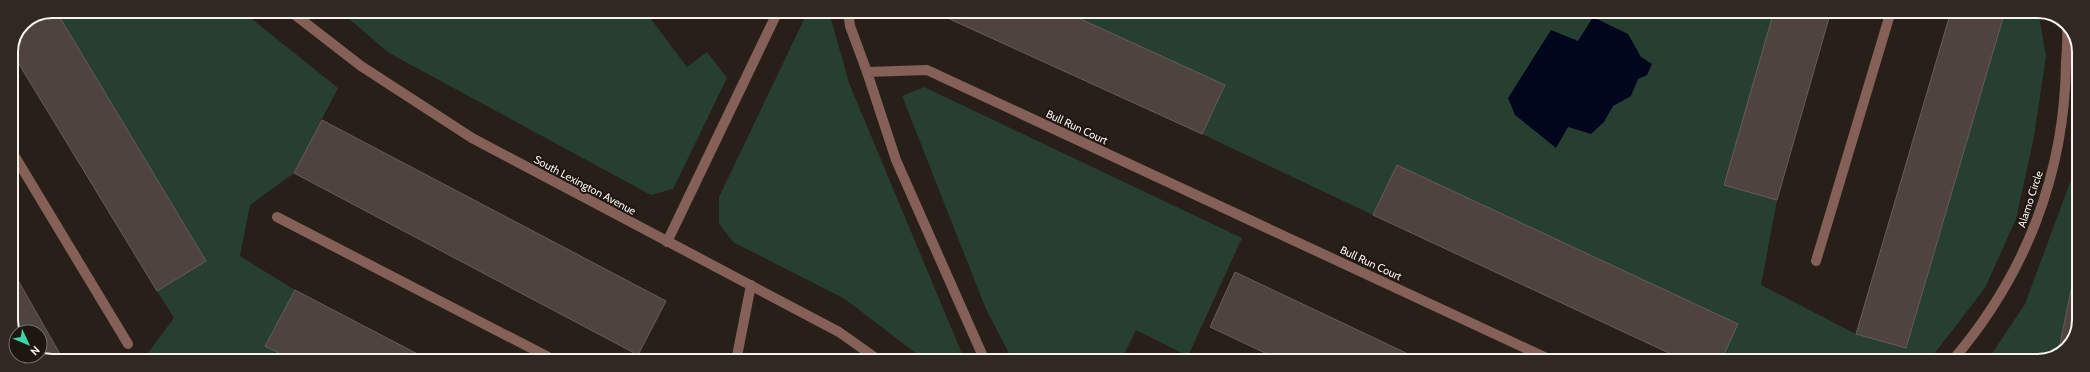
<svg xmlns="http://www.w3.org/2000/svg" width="2090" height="372" viewBox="0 0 2090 372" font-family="Cabin,sans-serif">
<rect width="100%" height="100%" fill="#281f19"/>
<g fill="#273f31">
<path d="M56,11h186l96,77 -44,85 -44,32 -10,51 55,34 -30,55 29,16h-152l32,-43 -17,-27 49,-30z"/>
<path d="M340,11h305l42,56 20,-15 20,26 -54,111 -22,6 -262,-142z"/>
<path d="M808,11l23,8 18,64 116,278h-39l-81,-62 -112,-57 -14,-18v-27z"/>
<path d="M1063,11h711l-50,174 53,15 -16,85 95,49 50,14 99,-337h33l8,45 -12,81 -18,82 -31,69 -54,70 -3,3h-207l17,-37 -341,-159 -24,50 -171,-81 23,-49z"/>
<path d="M924,87l318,151 -54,118 -52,-26 -15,31h-108l-27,-52 -84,-213z"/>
<path d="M2079,152v99l-21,103 -19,7h-52l38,-57 49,-132z"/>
</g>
<path fill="#00071c" d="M1593,17l35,17 13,23 11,7 -5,11 -9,4 -7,17 -18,10 -9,16 -13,12 -23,-7 -12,21 -41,-33 -7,-17 43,-68 27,11z"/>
<g fill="#4e433f" stroke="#685c58">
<path d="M52,11h4l150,250 -49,30 -146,-240 12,-28z"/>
<path d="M932,11h131l162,74 -23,49z"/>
<path d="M1774,11h57l-54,189 -53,-15z"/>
<path d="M1951,11h54l-99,337 -50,-14z"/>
<path d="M322,120l344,181 -28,54 -344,-182z"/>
<path d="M1397,165l341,159 -17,37h-35l-313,-146z"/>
<path d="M2079,251v75l-14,25 -7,3z"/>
<path d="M11,268l53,93h-18l-9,-5h3v-24h-24v3l-5,-10z"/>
<path d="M1235,272l188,89h-141l-72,-34z"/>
<path d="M295,290l136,71h-137l-29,-15z"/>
</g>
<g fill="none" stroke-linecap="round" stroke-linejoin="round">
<g stroke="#856058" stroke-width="10">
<path d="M848,11l2,15 17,46"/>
<path d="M11,150l117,194"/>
<path d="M277,217l279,144"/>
<path d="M667,242l111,-231"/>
<path d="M1816,261l75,-250"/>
<path d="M1143,360l2,1"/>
</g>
<g stroke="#856058" stroke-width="10">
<path d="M290,11l71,55 111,72 367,194 41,29"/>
<path d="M736,361l15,-76"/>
<path d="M985,361l-89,-201 -29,-88 60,-2 626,291"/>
<path d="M1952,361c73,-85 113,-187 114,-299 1,-13 2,-26 1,-39"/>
</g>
</g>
<g text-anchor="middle" stroke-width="4" stroke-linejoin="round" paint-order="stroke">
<g font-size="11" fill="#f9f3ee" stroke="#1e1610">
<text transform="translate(1077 127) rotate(25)" y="4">Bull Run Court</text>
<text transform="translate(585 185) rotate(28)" y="4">South Lexington Avenue</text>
<text transform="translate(2030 199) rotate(-72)" y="4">Alamo Circle</text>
<text transform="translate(1371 263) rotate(25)" y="4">Bull Run Court</text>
</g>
</g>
<path d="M0 0H2090V372H0ZM52 18H2038A34 34 0 0 1 2072 52V320A34 34 0 0 1 2038 354H52A34 34 0 0 1 18 320V52A34 34 0 0 1 52 18Z" fill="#302822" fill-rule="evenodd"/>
<path fill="none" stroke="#f9f3ee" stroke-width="2" d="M52 18H2038A34 34 0 0 1 2072 52V320A34 34 0 0 1 2038 354H52A34 34 0 0 1 18 320V52A34 34 0 0 1 52 18Z"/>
<g transform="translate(28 344) rotate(134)"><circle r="19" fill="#1e1610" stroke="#766e69"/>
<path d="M0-3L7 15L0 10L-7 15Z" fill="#3ad4a5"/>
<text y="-6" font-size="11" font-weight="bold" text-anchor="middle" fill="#f9f3ee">N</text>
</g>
</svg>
